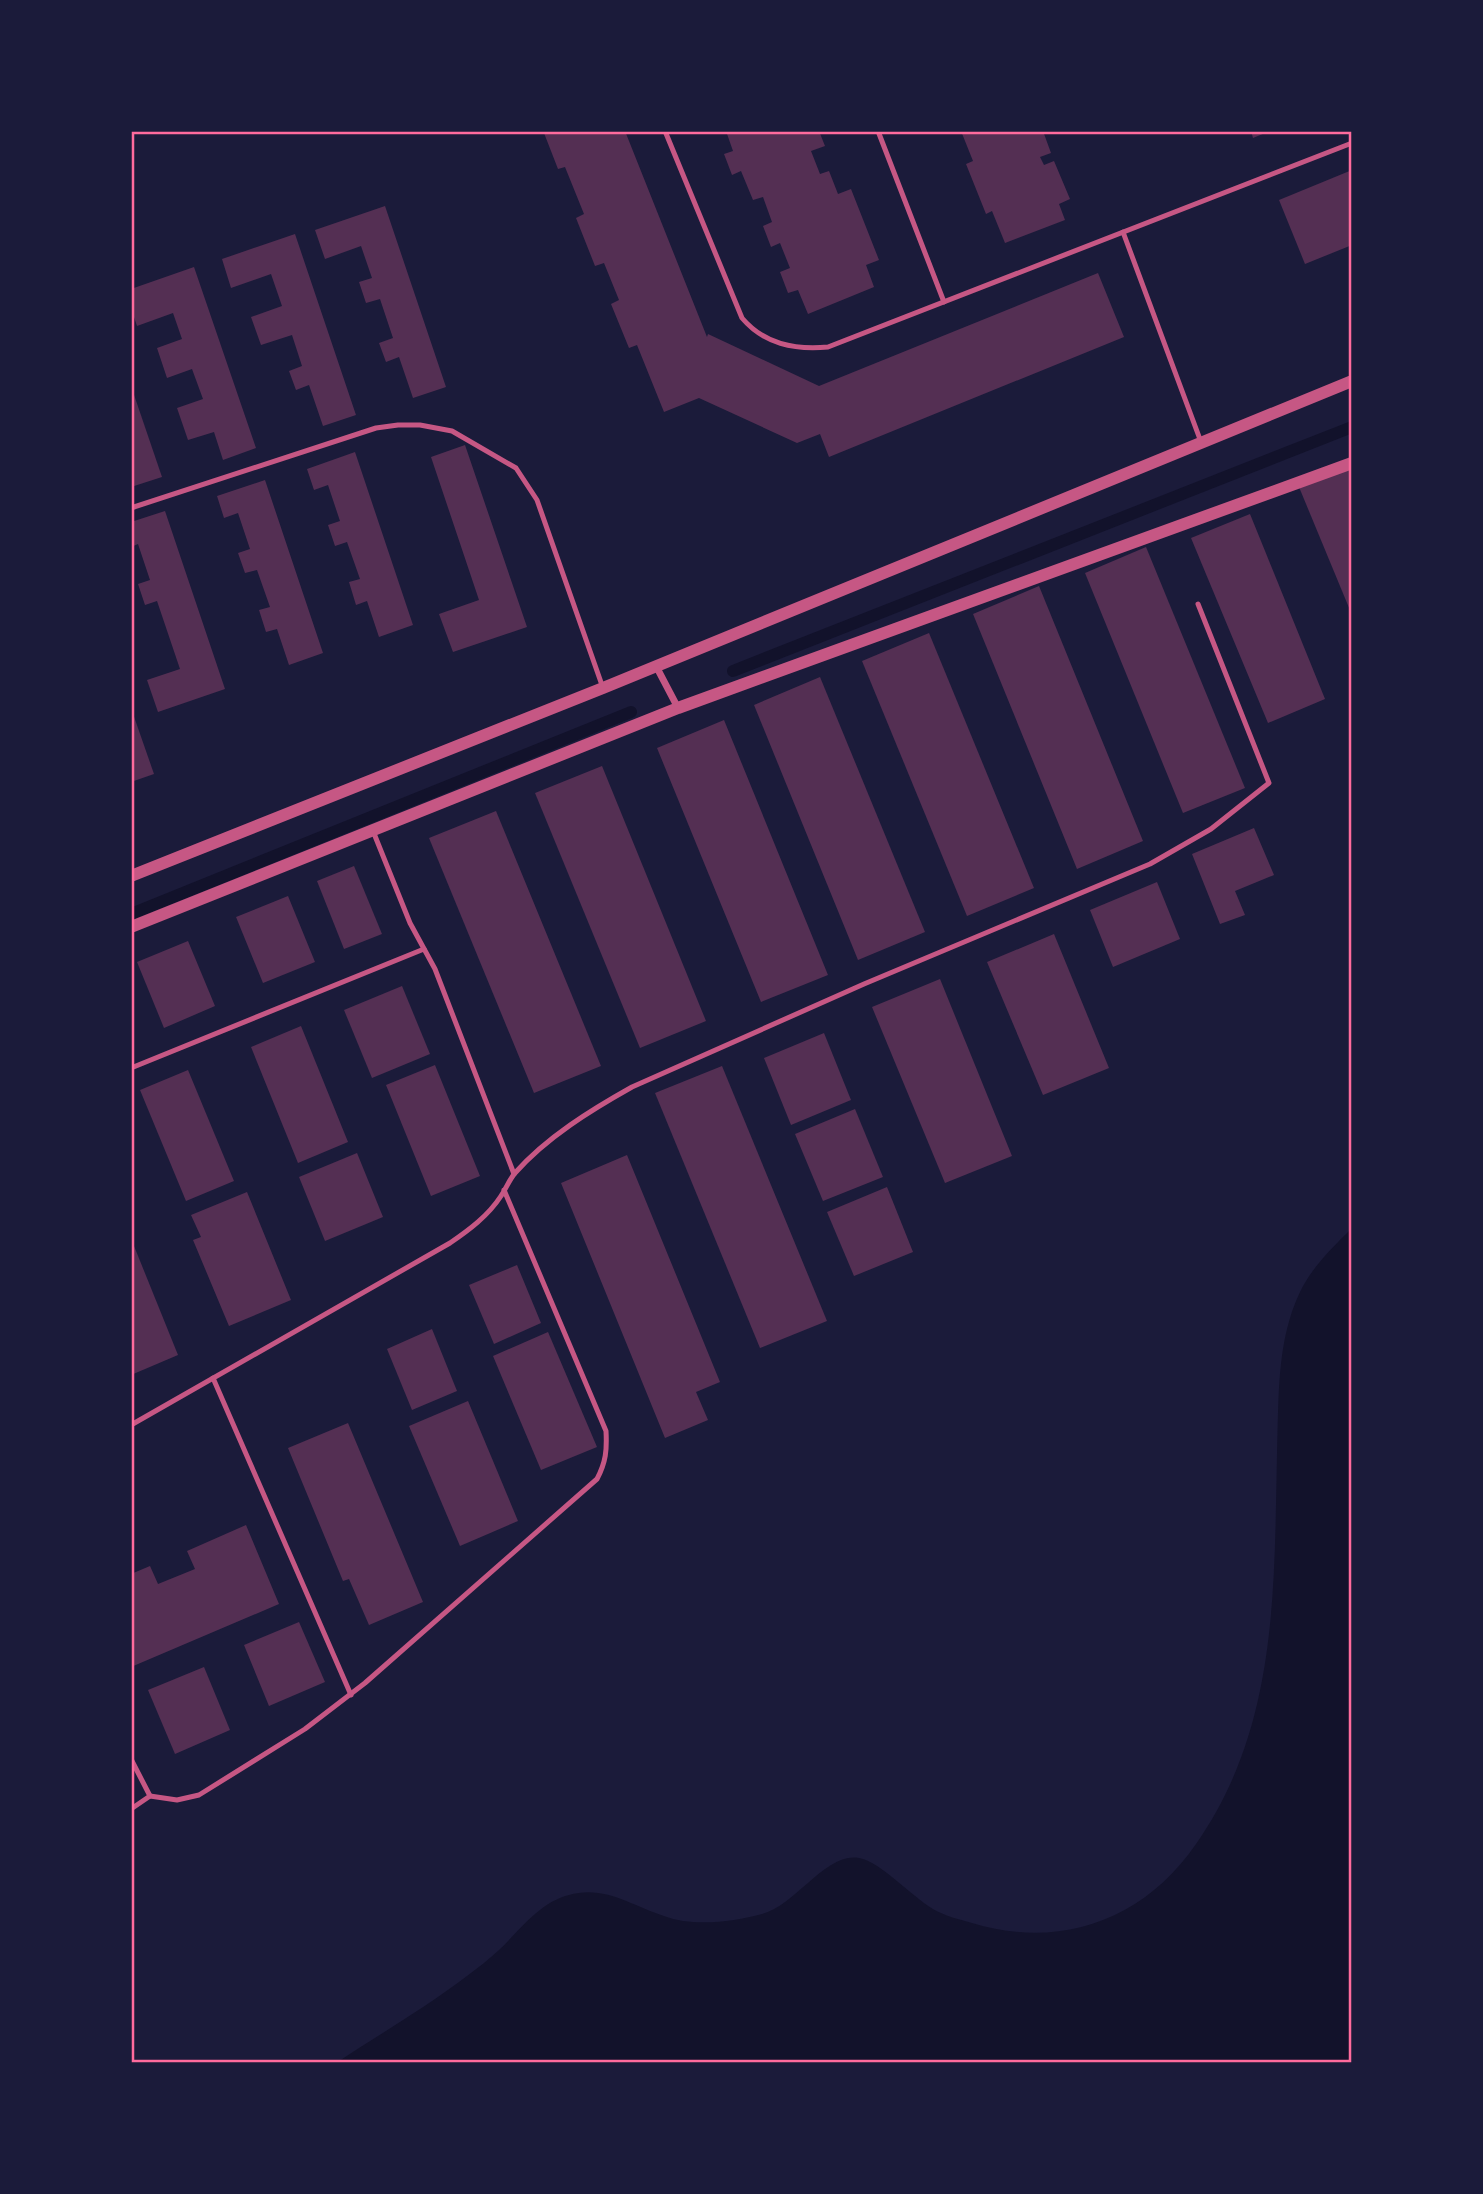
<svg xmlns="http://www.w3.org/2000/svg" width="1483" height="2194" viewBox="0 0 1483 2194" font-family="Cabin,sans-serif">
<rect width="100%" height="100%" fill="#1b1b3a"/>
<path fill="#12122b" d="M1352,1228v835h-1016c44,-29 89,-55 131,-87 11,-8 22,-17 32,-26 21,-20 41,-48 70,-55 36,-10 63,11 95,21 29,11 68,6 98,-2 33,-8 64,-62 97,-56 22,4 52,38 74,51 12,7 25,10 39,14 88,27 172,-3 224,-79 82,-117 78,-254 81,-390 2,-54 -1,-112 23,-162 12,-25 33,-45 52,-64z"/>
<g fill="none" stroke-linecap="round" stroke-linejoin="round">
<g stroke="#12122b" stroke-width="12">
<path d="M733,671l619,-244"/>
<path d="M131,914l500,-202"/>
</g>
</g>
<g fill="#542f53">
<path d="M548,131h77l82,206 1,-3 111,52 279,-113 26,64 -295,120 -9,-23 -23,9 -98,-45 -35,14 -27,-67 -8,3 -18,-44 8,-4 -15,-37 -9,3 -19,-48 8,-4 -19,-47 -7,2 -14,-36z"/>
<path d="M726,131h93l6,15 -14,5 9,23 9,-3 9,23 13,-5 28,71 -13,5 8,22 -66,27 -10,-24 -10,3 -8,-21 10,-4 -10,-25 -9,4 -8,-21 9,-4 -9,-25 -10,3 -12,-29 -9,4 -8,-21 9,-3z"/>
<path d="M961,131h82l8,22 -11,4 4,8 10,-4 16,38 -11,5 6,16 -60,23 -13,-32 -6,3 -20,-50 7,-3z"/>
<path d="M1251,131h19l-17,7z"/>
<path d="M1352,170v75l-47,19 -26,-64z"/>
<path d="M385,206l61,181 -33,11 -14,-41 -13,5 -7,-19 14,-5 -13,-39 -14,4 -7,-21 13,-4 -11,-32 -36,13 -10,-29z"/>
<path d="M295,234l61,181 -33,11 -14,-41 -13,5 -7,-19 13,-5 -10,-31 -31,10 -10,-28 31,-11 -11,-32 -40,14 -9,-29z"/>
<path d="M194,267l62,181 -33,12 -9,-28 -26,8 -11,-32 26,-9 -11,-30 -25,9 -10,-30 25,-9 -9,-26 -36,13 -6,-18v-19z"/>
<path d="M131,386l31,91 -31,10z"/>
<path d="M465,445l62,182 -74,25 -14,-38 40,-14 -48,-143z"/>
<path d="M355,452l58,173 -34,12 -12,-36 -11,4 -7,-23 11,-3 -13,-37 -12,4 -7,-21 12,-4 -12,-36 -14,5 -7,-21z"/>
<path d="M1352,465v150l-53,-128z"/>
<path d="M265,480l58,173 -34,12 -12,-36 -11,3 -7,-22 11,-3 -13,-37 -12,3 -7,-20 12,-4 -12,-36 -14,5 -7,-22z"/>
<path d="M165,511l60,178 -67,23 -11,-32 33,-11 -23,-68 -12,4 -7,-21 12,-4 -12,-36 -7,3v-25z"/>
<path d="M1250,514l75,185 -57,24 -77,-185z"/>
<path d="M1146,547l99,241 -62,25 -98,-240z"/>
<path d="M1039,586l104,255 -66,28 -104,-255z"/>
<path d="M929,633l105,255 -67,28 -105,-255z"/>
<path d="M820,677l105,255 -67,28 -104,-255z"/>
<path d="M131,708l23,66 -23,8z"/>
<path d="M724,720l104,255 -67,27 -104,-254z"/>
<path d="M602,766l104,255 -66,27 -105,-255z"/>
<path d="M496,811l105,255 -67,27 -105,-255z"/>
<path d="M1254,828l20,47 -39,16 10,24 -25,9 -28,-70z"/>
<path d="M354,866l28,68 -38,15 -27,-68z"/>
<path d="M1157,882l23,57 -67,28 -23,-57z"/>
<path d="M288,896l27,66 -52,21 -27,-66z"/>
<path d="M1054,934l55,134 -66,27 -56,-133z"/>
<path d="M188,941l27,65 -51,22 -27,-66z"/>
<path d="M940,979l72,177 -67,27 -73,-176z"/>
<path d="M402,986l28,68 -58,24 -28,-68z"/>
<path d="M301,1026l47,116 -50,21 -47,-116z"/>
<path d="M824,1033l27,67 -60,25 -27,-67z"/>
<path d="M435,1065l45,111 -49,20 -45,-111z"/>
<path d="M722,1066l105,255 -67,27 -105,-255z"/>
<path d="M188,1070l46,111 -48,20 -46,-111z"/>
<path d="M855,1109l28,68 -60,24 -28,-67z"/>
<path d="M357,1153l26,64 -58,24 -26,-64z"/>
<path d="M627,1155l93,227 -24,10 12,28 -43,18 -104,-255z"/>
<path d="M887,1187l26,65 -59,24 -27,-64z"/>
<path d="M247,1192l44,108 -62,26 -36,-86 8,-3 -10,-22z"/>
<path d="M134,1246l44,109 -47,20v-128z"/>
<path d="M517,1265l24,58 -47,21 -25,-59z"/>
<path d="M432,1329l25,62 -45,19 -25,-61z"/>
<path d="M548,1332l49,115 -56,23 -48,-114z"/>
<path d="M468,1401l50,120 -58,25 -51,-120z"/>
<path d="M348,1423l75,179 -54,23 -20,-46 -6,2 -55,-133z"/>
<path d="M246,1525l33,79 -148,63v-93l19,-8 8,18 37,-15 -8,-18z"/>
<path d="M299,1622l26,60 -56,24 -25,-61z"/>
<path d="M204,1667l26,63 -55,24 -27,-64z"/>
</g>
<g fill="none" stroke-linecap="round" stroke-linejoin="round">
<g stroke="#c65784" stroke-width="5">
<path d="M665,131l77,187c22,26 52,32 86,29l524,-204"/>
<path d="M878,131l66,171"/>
<path d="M1123,232l78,210"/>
<path d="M131,508l245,-80 22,-3h22l32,6 64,37 21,32 66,188"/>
<path d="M373,831l37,92 25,46 79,205"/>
<path d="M131,1068l293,-119"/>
<path d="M213,1378l138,317"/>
<path d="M131,1425l319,-182c19,-13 38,-27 51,-47 5,-7 8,-16 14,-23 32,-36 76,-63 117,-86l232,-103 286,-120 61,-35 58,-46 -71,-179"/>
<path d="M131,1759l19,37"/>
<path d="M131,1809l19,-13 27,4 22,-5 106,-66 60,-46 232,-204c9,-17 10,-29 9,-48l-102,-241"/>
</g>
<path stroke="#c65784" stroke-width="7" d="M656,666l22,42"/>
<g stroke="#c65784" stroke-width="12">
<path d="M131,876l472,-188 749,-307"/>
<path d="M131,927l547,-219 674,-245"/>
</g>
</g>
<rect width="1483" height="2194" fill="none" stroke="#1b1b3a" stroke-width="266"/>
<rect x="133" y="133" width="1217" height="1928" fill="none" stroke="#ff6b9d" stroke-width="2.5"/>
</svg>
